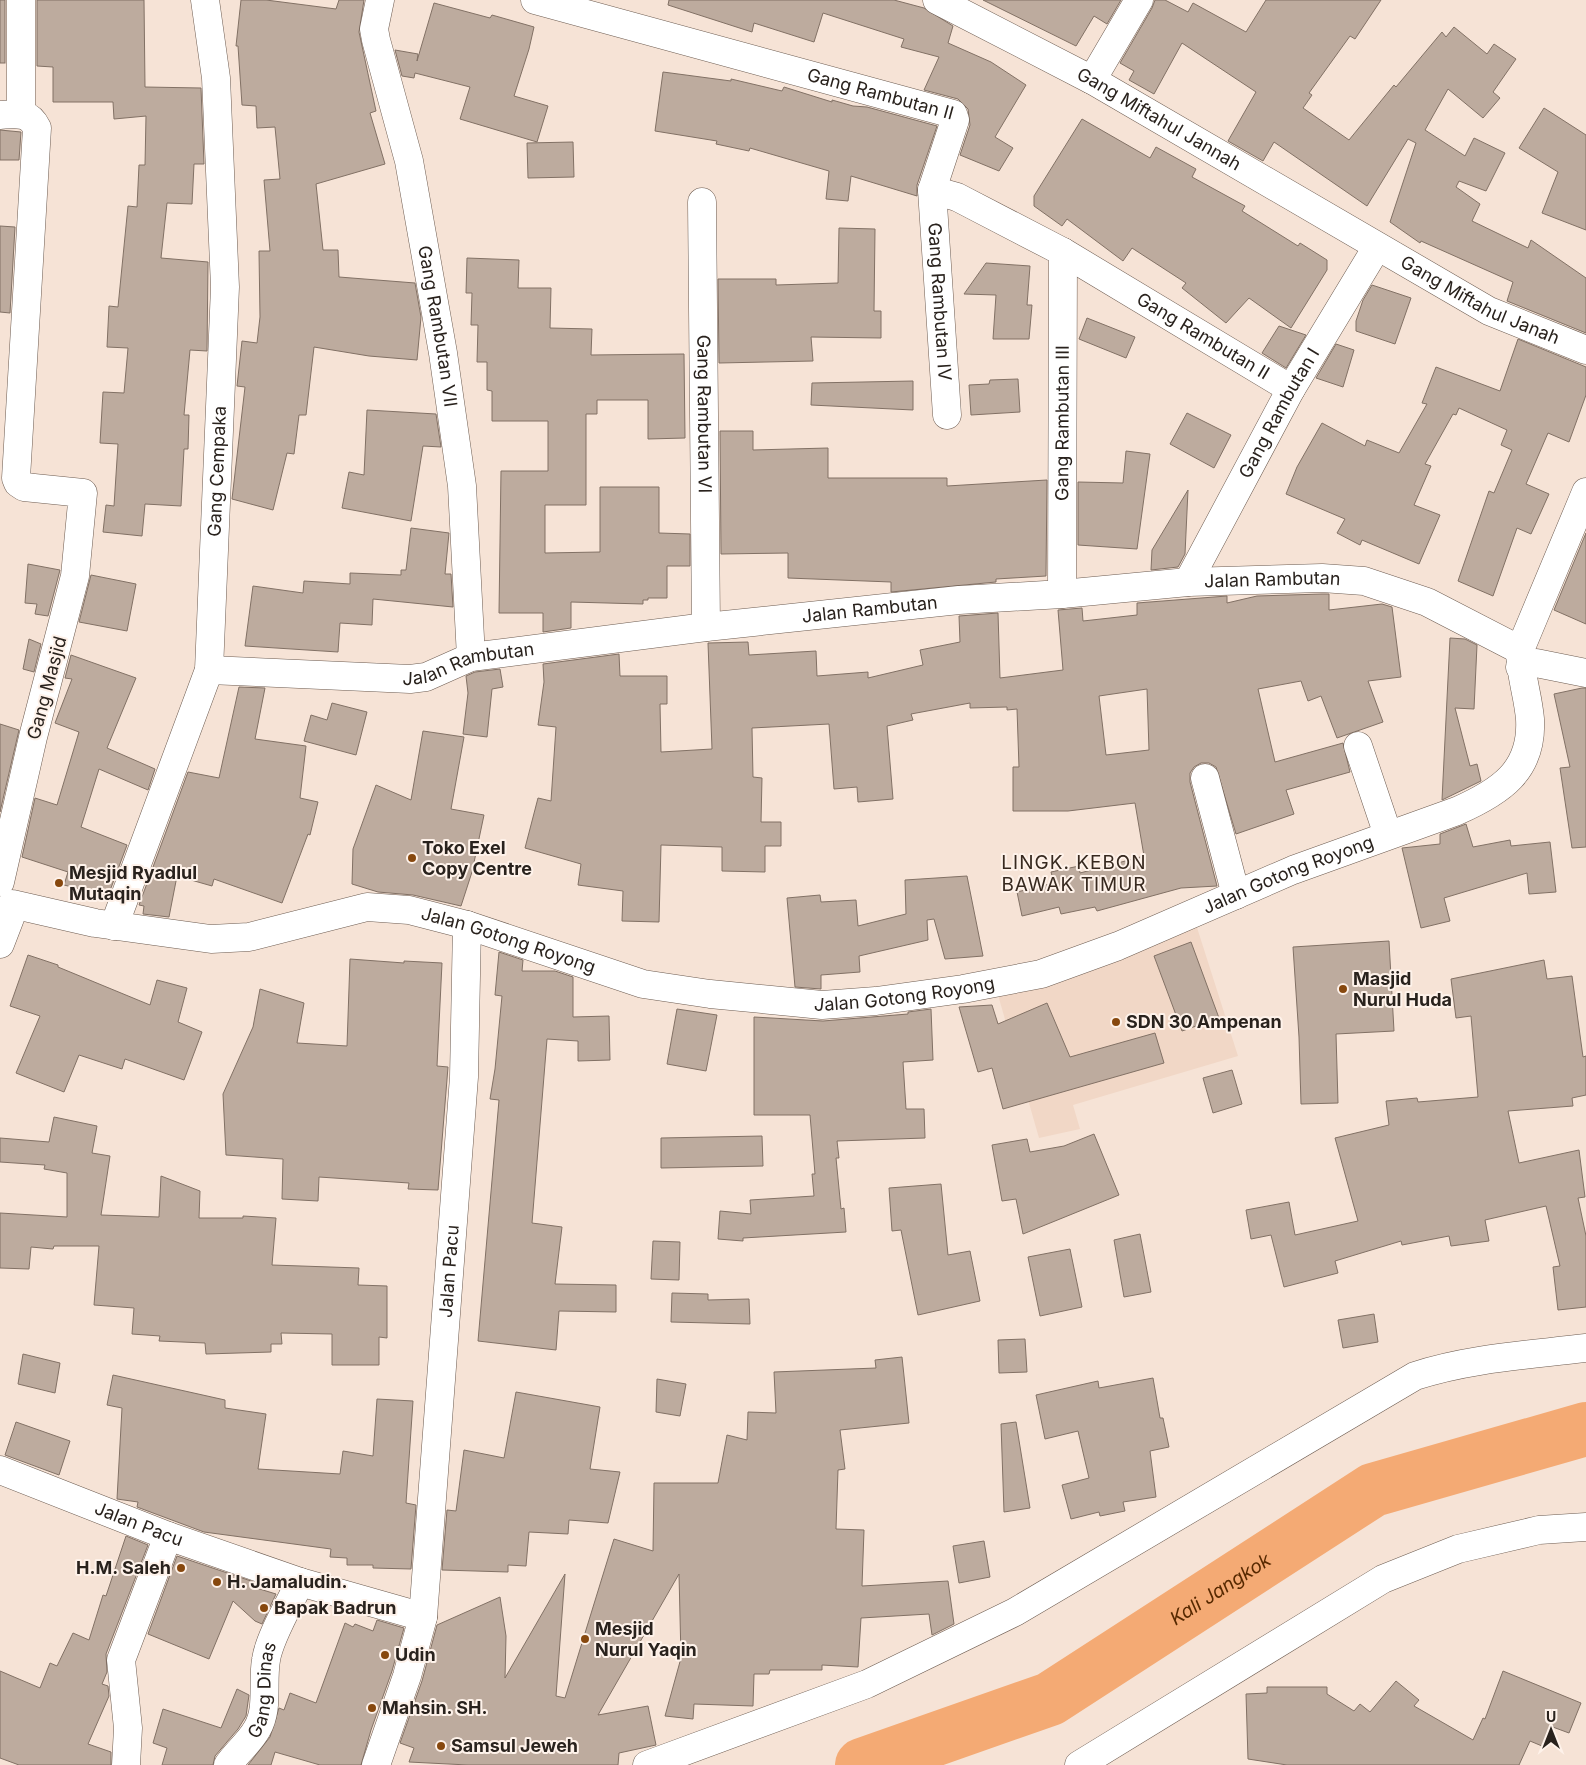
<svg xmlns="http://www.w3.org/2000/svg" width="1586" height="1765" viewBox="0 0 1586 1765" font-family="Inter,sans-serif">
<rect width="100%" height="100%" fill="#f6e3d6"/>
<path fill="#f1d7c6" d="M1193,915l45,141 -165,49 7,24 -41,9 -43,-150z"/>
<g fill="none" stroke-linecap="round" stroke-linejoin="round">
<path stroke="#f4aa74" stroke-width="54" id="s1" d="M862,1765l188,-66 323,-209 213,-61"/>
</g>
<g fill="#bdab9e" stroke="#827165" fill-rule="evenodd">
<rect x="0" y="0" width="5" height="63"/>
<path d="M37,0h107l1,87 56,1 3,76h-10l-2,40 -25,-1 -6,55 47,4 -1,89 -17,-1 -6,65h5l-1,34h-4l-3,57 -36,-2 -3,32 -39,-4 3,-27 8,1 4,-62 -18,-1 3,-51 21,1 4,-45 -21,-1 2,-41 9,1 10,-101 9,1 2,-42h6l1,-49 -32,3 -1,-17h-60v-35l-16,-1z"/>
<path d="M241,0h25l70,9 3,-9h25l-5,32 17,79 -6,2 15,51 -69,20 7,66h15l1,27 76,6 6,34 -4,43 -48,-4 -55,-9 -8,68h-7l-5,39 -7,-1 -14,57 -41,-11 13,-112 -8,-1 5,-45 15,2 3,-26 -1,-66h11l-6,-71 16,-1 -5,-52 -18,1 -1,-22 -14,-1 -4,-59h-2z"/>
<path d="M669,0h225l30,8 29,18 -5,17 43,19 35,23 -31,52 18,11 -14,23 -39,-16 10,-30 -2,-16 -10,-10 -34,-9 15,-33 -38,-10 3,-8 -81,-26 -9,29 -60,-19 -2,9 -84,-27z"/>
<path d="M983,0h138l-14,24 -13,-8 -18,30z"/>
<path d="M1155,0h10l23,12 5,-9 53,29 20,-32h115l-26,39 -5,-3 -41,57 3,2 -9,13 46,32 45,-55 2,2 46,-55 4,5 8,-10 33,27 7,-10 22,15 -23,33 7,6 -17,20 -35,-29 -23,41 40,26 9,-18 31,15 -19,38 -27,-10 -3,6 24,17 -8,17 56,27 3,-8 55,38v55l-79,-32 6,-19 -92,-41 -1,2 -30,-21 26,-79 -8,-4 -41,67 -93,-64 -11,19 -35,-20 28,-49 -74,-49 -28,51 -25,-14 5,-9 -14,-8 32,-55z"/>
<path d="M434,3l56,15 2,-3 42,12 -5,22 -15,47 34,10 -11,36 -77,-23 10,-32 -55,-14 -1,5 -12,-2 -7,-26 23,4 -1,7z"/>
<path d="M663,72l68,9v-2l51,12 2,-4 48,15v-2l21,6 14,1 70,19 -20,59v11l-66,-20 -3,25 -22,-2 3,-28 -79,-23 -1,3 -33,-7 1,-3 -62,-10z"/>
<path d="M1544,108l42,27v95l-44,-17 16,-41 -39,-24z"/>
<path d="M1082,119l68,39 6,-11 40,22 -4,8 53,29 -3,5 56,35 2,-3 27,17v10l-36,58 -42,-30 -23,25 -44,-35 4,-5 -54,-35 -9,13 -56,-42 -5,7 -28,-20v-10z"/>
<path d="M0,130l21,2 -2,28h-19z"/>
<path d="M573,142l1,35 -46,1 -1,-35z"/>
<path d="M0,226l15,1 -5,86 -10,-1z"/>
<path d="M839,228l36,1 -1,82h7v27l-70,-1 2,24 -94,2 -1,-84h58v6l62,-2z"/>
<path d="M467,258l52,2 -1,28h33l-1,40 42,1 -1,26 93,-1 1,84 -37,1v-39h-51v14h-11v91h-41v48l55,-1v-65h59v46l31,1v32h-23v32h-19v2h-5v4l-72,-2v26l-28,4v-19h-44l2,-142h47v-50h-56v-30l-5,-1v-28h-10l1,-37h-7l1,-32h-6z"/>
<path d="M986,263l44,3 -3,39h5l-3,34h-36l3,-44 -32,-1z"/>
<path d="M1372,285l39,13 -16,46 -39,-13v-10l7,-21z"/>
<path d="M1087,318l48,19 -9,21 -47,-19z"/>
<path d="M1279,326l27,9 -20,33 -24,-15z"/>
<path d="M1518,339l68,28v28l-17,47 -21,-9 -22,51 23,10 -18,40 -14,-6 -24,68 -35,-15 31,-90 5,2 18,-43 -11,-5 6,-15 -48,-22 -3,7 -3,-1 -28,50 6,2 -17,39 26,10 -21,49 -57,-24 -2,5 -23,-12 8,-14 -59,-25 11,-27 25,-44 43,23 2,-6 32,13 28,-49 -5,-1 14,-36 64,24z"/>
<path d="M1336,344l18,6 -11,37 -27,-9z"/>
<path d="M1018,379l2,33 -49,3 -2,-30 20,-1 1,-4z"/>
<path d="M913,381v29l-102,-5 1,-22z"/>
<path d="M367,410l69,4 5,33 -18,-1 -12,75 -69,-13 7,-36 15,3z"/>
<path d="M1187,413l44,22 -17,33 -44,-24z"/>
<path d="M720,431h33v19l75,-2v30h119v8l100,-6 -1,96 -50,3v3l-105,10v-10l-103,-4v-25l-67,1z"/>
<path d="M1126,451l24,3 -13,95 -59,-4v-63l45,1z"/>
<path d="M1188,490l-3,64 -7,13 -27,3 1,-20z"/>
<path d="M411,528l38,5 -4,41h6l2,33 -80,-8 -1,26 -32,-2 -2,29 -93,-6 8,-60 50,7 1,-12 46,3v-11l51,2v-5h5z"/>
<path d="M1586,533v91l-32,-14z"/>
<path d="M28,564l32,6 -12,46 -13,-2 2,-10 -12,-1z"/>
<path d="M91,575l45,9 -9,47 -48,-9z"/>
<path d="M1322,594h7v16l53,-6 10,3 9,70 -33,4 15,41 -46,16 -16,-42 -13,5 -7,-20 -43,8 17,73 68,-19 7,29 -64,18 8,24 -58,20 -20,-67 -7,-4h-8l-7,4 -4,6v9l27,104 -36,2 -84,23 -2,-4 -34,7 -2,-7 -37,9 -5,-24 37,-9 -3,-11 28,-6 1,7 64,-17 -9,-53 -67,8h-55v-44h6l-2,-58 -10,1v-3l-37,1v-5l-59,11 2,6 -26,6 6,73 -35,3 -1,-15 -23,2 -5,-65 -77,4 1,49 9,1 -1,44h20v24h-16v26l-43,-1v-24l-61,-2 -2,77 -37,-1 1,-30 -45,-6 3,-21 -56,-16 13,-50 13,3 5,-74 -18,-2 6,-43 -1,-18 76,-10 1,22h47v28h-7l1,48 51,-3 -4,-106 40,-1 1,13 67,-4 1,25 51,-4v6l55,-13 -3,-15 40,-8 -1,-26 39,-3 2,65 63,-8 -5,-60 24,-2 1,13 54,-6v-12l90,-7v7l30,-7zM1147,689l2,61 -43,5 -7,-59z"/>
<path d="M1450,638l15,1 12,6 -3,64 -19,-1 15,58 7,-2 4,17 -39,19z"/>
<path d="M29,639l12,5 -7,28 -11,-3z"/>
<path d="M71,655l65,23 -29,70 48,21 -7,21 -49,-21 -18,58 46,18 -19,51 -44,-11 4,-13 -46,-15 13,-59 22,7 22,-73 -24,-9 17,-44 -7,-1z"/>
<path d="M500,669l3,18 -11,2 -5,48 -24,-3 5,-41 -2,-17 9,-4z"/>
<path d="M239,687l26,1 -10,51 51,7 -6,52 18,4 -8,33 -2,-1 -26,69 -68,-24 -2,7 -35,-10 -8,41 -26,-3 1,-8 -5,-1 49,-133 31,6z"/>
<path d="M1582,688h4v159l-14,1 -12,-80 10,-1 -16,-73z"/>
<path d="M332,703l35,9 -11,43 -52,-14 7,-26 16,5z"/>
<path d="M0,724l19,6 -19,82z"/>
<path d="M423,731l41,6 -13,72 33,6 -12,57 -11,34 -48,-11 -35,-3 -26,-8 1,-35 23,-64 35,15z"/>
<path d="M1466,824l7,23 37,-7 1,6 39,-4 6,50 -27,2 -2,-21 -83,25 6,23 -29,7 -19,-80 38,-4v-10z"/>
<path d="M967,876l16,80 -38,3 -11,-40 -7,1 1,20 -69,16 1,16 -39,3v14l-26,-2 -8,-89 33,-3 1,7 35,-2 2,26 48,-12 -1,-34z"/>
<path d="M1389,941l5,90 -58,3 2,69 -37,1 -2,-67 -6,-90z"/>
<path d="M1191,942l28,76 -37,13 -28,-75z"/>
<path d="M499,952l24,8 -1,11h33l18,6v40l36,-1 1,44 -32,1v-20l-31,-2 -15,184 30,4 -7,57 61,1v27l-57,-1 -3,39 -78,-9 21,-241 -9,-1 5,-30 7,-73 -7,-1z"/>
<path d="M28,955l30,10v2l92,38 7,-25 30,8 -9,34 24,10 -18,48 -59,-21 -3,10 -43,-14 -15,37 -48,-19 24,-57 -30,-10z"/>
<path d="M350,959l54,4v-2l38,2 -5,103 11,1 -10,123 -30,-1 1,-6 -90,-6 -1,24 -36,-2 1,-40 -57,-4 -3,-61 30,-67 7,-38 44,14 -7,40 50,3z"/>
<path d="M1544,960l3,19 25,-3 11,81 3,-1v39l-14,3 1,8 -65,5 11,52 60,-13 6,47 -7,1 8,38v71l-28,3 -5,-43 7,-1 -14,-60 -61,14 4,21 -38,5 -2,-10 -47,9 -1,-4 -66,20 3,12 -54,14 -13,-52 -20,4 -5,-29 43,-8 6,33 63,-14 -23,-83 54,-13 -3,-24 31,-3 1,4 60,-5 -7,-81 -15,2 -5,-39z"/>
<path d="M1047,1003l23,54 85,-24 9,30 -161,46 -11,-41 -14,4 -19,-65 33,-2 6,19z"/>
<path d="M677,1009l40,6 -11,56 -39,-7z"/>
<path d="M931,1009l2,51 -30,2 3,47h18l1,29 -88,3 2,17h-3l5,51 3,-1 2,24 -103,6v3l-25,-2 2,-28 31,3 -1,-14 64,-4 -2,-22h3l-5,-59h-56v-98l69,4 85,-7v-2z"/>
<path d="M1232,1070l10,34 -29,9 -10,-35z"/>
<path d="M54,1117l43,9 -5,27 18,3 -9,59 58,2 2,-41 39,15 -1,27h44v-2l33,2 -4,47 87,3 -1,17 29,1v52l-8,-1v28h-47v-31l-51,-1 1,11h-11v8l-65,2 -1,-11 -46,-2 1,-5 -28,-2 2,-26 -40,-3 5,-59h-45l-1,3 -22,-2 -2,22 -29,-1v-55l67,4v-44l-23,-4 1,-4 -45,-3v-24l49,4z"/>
<path d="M1094,1134l25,61 -96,39 -7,-35 -14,2 -10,-56 35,-6 3,13 34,-6z"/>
<path d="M762,1136l1,30 -102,2v-30z"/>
<path d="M941,1184l7,71 22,-4 10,50 -62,14 -17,-85 -9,1 -3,-43z"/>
<path d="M1140,1234l11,58 -27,5 -10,-57z"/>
<path d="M653,1241l27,1 -1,38 -28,-1z"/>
<path d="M1070,1249l12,58 -42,9 -12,-59z"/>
<path d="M672,1293l36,1v6l41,-1 1,25 -79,-2z"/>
<path d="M1374,1314l4,28 -35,6 -5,-28z"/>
<path d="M1025,1339l2,33 -28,1 -1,-33z"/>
<path d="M23,1354l37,9 -5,30 -37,-9z"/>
<path d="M902,1357l7,66 -69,7 5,39 -7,1 -2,59 28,1 -2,56 86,-5 6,43 -22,11 -3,-21 -68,4 -3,49 -36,-2v5h-52l-1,4h-15l-1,32 -59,-2 -1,15 -28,-3 16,-58 -2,-84 -81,141 50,-9 8,39 -37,8 -1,12h-150l-59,-3 5,-14 -14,-5 22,-62 15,-56 63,-28 6,39 -1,42 60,-104 -9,122 9,2 49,-159 39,12 1,-68h64l9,-48 20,5 1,-28 28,1 -2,-41 102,-4 -1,-8z"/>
<path d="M113,1375l112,25v8l41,6 -8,55 82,5 3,-23 30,5 4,-57 36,2 -7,102 10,2 -5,64 -38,-1v-3h-26v-7l-17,-1 1,-8 -127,-17 -67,-25 1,-5 -21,-3 5,-91 -15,-3z"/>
<path d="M1153,1378l7,40h3l6,29 -19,4 6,46 -33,5 2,9 -25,5 -1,-4 -28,7 -9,-34 27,-7 -11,-47 -33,8 -9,-44 62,-14 1,7z"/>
<path d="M657,1379l29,5 -6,32 -24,-4z"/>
<path d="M516,1392l84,15 -10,62 30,3 -12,51 -39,-3 -1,14 -39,-2 -3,34 -18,-1v7l-66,-2 5,-60 9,1 8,-61 40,8z"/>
<path d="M16,1422l54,19 -11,34 -54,-20z"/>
<path d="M1016,1422l14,86 -26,4 -3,-88z"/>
<path d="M126,1536l22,9 -42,109 1,18 -5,12 6,2 1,10 -21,48 23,8v13h-92l-19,-7v-87l40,17 10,-25 7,3 16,-33 16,7 14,-45 3,1z"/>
<path d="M984,1541l6,36 -31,6 -6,-37z"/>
<path d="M177,1556l77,26 -1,5 23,7 -14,30 -7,-3 -22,-20 -24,58 -61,-25z"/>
<path d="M377,1620l27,8 -12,43 -21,59 -10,35h-41l-45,-13 -4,13h-23l22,-28 9,-29 5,2 6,-17 26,10 29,-80 8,4 2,-3 18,7z"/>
<path d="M1503,1671l78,32 -12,30 -19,-7 -8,20 -12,-5 -11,24h-232l-39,-6 -2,-65 21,-1v-6h60v7l27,17 6,-7 10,8 26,-31 23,19 -5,6 59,34 10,-22 2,1z"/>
<path d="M237,1689l12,6 -3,21 -8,13 -23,27 -2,9h-51l5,-17 -14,-5 10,-34 58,19z"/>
</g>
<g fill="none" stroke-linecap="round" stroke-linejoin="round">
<g stroke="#6d5c51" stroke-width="29">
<g id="minor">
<path d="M21,0v114"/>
<path id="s2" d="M380,0l-6,29 2,11 33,121 34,192 19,133 9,171"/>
<path id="s3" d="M535,0l418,114 2,6 -23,70 25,7 106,55 228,137"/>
<path id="s4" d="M937,0l155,80 397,231 97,39"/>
<path d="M1092,80l47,-80"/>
<path d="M0,115c16,-1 29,-4 37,13l-21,350 2,5 6,4 59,6 -8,83 -42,161 -33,145"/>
<path id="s5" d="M932,190l15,225"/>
<path id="s6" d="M702,202l4,425"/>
<path id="s7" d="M1188,582l103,-193 86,-142"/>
<path id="s8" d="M1062,594l1,-342"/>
<path d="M1520,667l16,-4 50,10"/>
<path id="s9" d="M209,670l201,9 16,-2 45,-20 235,-30 253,-27 103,-6 126,-12 134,-4 42,3 63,21 93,48"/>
<path d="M1358,746l30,89"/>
<path d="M1205,778l31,117"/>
<path id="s10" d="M114,926l95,-256 16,-383 -9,-209 -11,-78"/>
<path id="s11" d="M0,944l10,-26 2,-14 83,19 116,16 38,-2 118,-30 42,3 58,15 176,59 67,10 112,11 54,-4 87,-12 78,-15 77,-28 175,-76 164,-59c43,-19 76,-40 73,-92 -2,-24 -10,-45 -10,-69l66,-158"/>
<path id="s12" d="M0,1470l168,66 132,46 123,35"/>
<path d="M126,1765l2,-37 -7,-68 47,-124"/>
<path id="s13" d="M228,1765c9,-13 21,-22 29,-36 12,-20 5,-46 9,-69 3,-22 24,-57 34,-78"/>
<path id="s14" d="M376,1765l31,-89 16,-59 41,-540 3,-152"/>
<path d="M647,1765l220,-81 148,-72 400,-236c55,-18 114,-21 171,-28"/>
<path d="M1079,1765l304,-186 75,-30 81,-19 47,-3"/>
</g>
</g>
<use href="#minor" stroke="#fff" stroke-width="28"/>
</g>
<g fill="#87480e" stroke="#fef2ea" stroke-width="2">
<circle cx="412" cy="858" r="5"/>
<circle cx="59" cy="883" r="5"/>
<circle cx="1343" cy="989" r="5"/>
<circle cx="1116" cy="1022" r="5"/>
<circle cx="181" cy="1568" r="5"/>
<circle cx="217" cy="1582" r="5"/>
<circle cx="264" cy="1608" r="5"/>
<circle cx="585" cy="1639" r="5"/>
<circle cx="385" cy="1655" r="5"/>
<circle cx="372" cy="1708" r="5"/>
<circle cx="441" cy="1746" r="5"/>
</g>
<g text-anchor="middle" stroke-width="4" stroke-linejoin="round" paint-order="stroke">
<g font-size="18" fill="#29221d" stroke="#fef2ea">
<text dy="6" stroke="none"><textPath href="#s3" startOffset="358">Gang Rambutan II</textPath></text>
<text dy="6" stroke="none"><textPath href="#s4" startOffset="252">Gang Miftahul Jannah</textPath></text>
<text dy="6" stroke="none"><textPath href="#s4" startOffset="621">Gang Miftahul Janah</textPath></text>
<text dy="6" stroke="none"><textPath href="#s5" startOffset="112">Gang Rambutan IV</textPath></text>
<text dy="6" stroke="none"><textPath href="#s2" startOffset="334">Gang Rambutan VII</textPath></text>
<text dy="6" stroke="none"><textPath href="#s3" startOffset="822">Gang Rambutan II</textPath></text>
<text dy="6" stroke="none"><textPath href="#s7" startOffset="192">Gang Rambutan I</textPath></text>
<text dy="6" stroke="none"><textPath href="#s6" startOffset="212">Gang Rambutan VI</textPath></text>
<text dy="6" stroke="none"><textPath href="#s8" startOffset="171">Gang Rambutan III</textPath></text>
<text dy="6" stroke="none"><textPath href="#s10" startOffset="472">Gang Cempaka</textPath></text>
<text dy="6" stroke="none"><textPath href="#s9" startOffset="1072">Jalan Rambutan</textPath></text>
<text dy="6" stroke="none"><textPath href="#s9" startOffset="668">Jalan Rambutan</textPath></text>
<text dy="6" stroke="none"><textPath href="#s9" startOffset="262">Jalan Rambutan</textPath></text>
<text transform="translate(47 688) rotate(-75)" y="6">Gang Masjid</text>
<text dy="6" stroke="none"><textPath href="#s11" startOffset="1360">Jalan Gotong Royong</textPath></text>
<text dy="6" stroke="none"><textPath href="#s11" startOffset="550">Jalan Gotong Royong</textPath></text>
<text dy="6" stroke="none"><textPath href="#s11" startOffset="955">Jalan Gotong Royong</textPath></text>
<text dy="6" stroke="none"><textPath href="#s14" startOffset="502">Jalan Pacu</textPath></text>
<text dy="6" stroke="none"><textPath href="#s12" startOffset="149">Jalan Pacu</textPath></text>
<text dy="6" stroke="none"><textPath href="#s13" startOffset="86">Gang Dinas</textPath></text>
</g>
<g font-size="18" font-weight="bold" fill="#29221d" stroke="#fef2ea" text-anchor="start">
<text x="422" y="854">Toko Exel<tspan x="422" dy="21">Copy Centre</tspan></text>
<text x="69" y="879">Mesjid Ryadlul<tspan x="69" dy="21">Mutaqin</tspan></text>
<text x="1353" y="985">Masjid<tspan x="1353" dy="21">Nurul Huda</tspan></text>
<text x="1126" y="1028">SDN 30 Ampenan</text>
<text x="171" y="1574" text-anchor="end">H.M. Saleh</text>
<text x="227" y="1588">H. Jamaludin.</text>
<text x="274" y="1614">Bapak Badrun</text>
<text x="595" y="1635">Mesjid<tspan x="595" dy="21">Nurul Yaqin</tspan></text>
<text x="395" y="1661">Udin</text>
<text x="382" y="1714">Mahsin. SH.</text>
<text x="451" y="1752">Samsul Jeweh</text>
</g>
<g font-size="19" letter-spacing="1" fill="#37291f" stroke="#fef2ea">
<text x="1074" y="869">LINGK. KEBON<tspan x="1074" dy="22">BAWAK TIMUR</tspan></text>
</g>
<g font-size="19" font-style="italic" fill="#572900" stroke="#fef2ea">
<text dy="7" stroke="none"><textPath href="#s1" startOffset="402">Kali Jangkok</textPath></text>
</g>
</g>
<g transform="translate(1551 1730)" stroke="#fef2ea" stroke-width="4" paint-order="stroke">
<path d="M0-4L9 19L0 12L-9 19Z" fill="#29221d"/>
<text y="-8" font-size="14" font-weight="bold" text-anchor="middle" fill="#29221d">U</text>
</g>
</svg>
